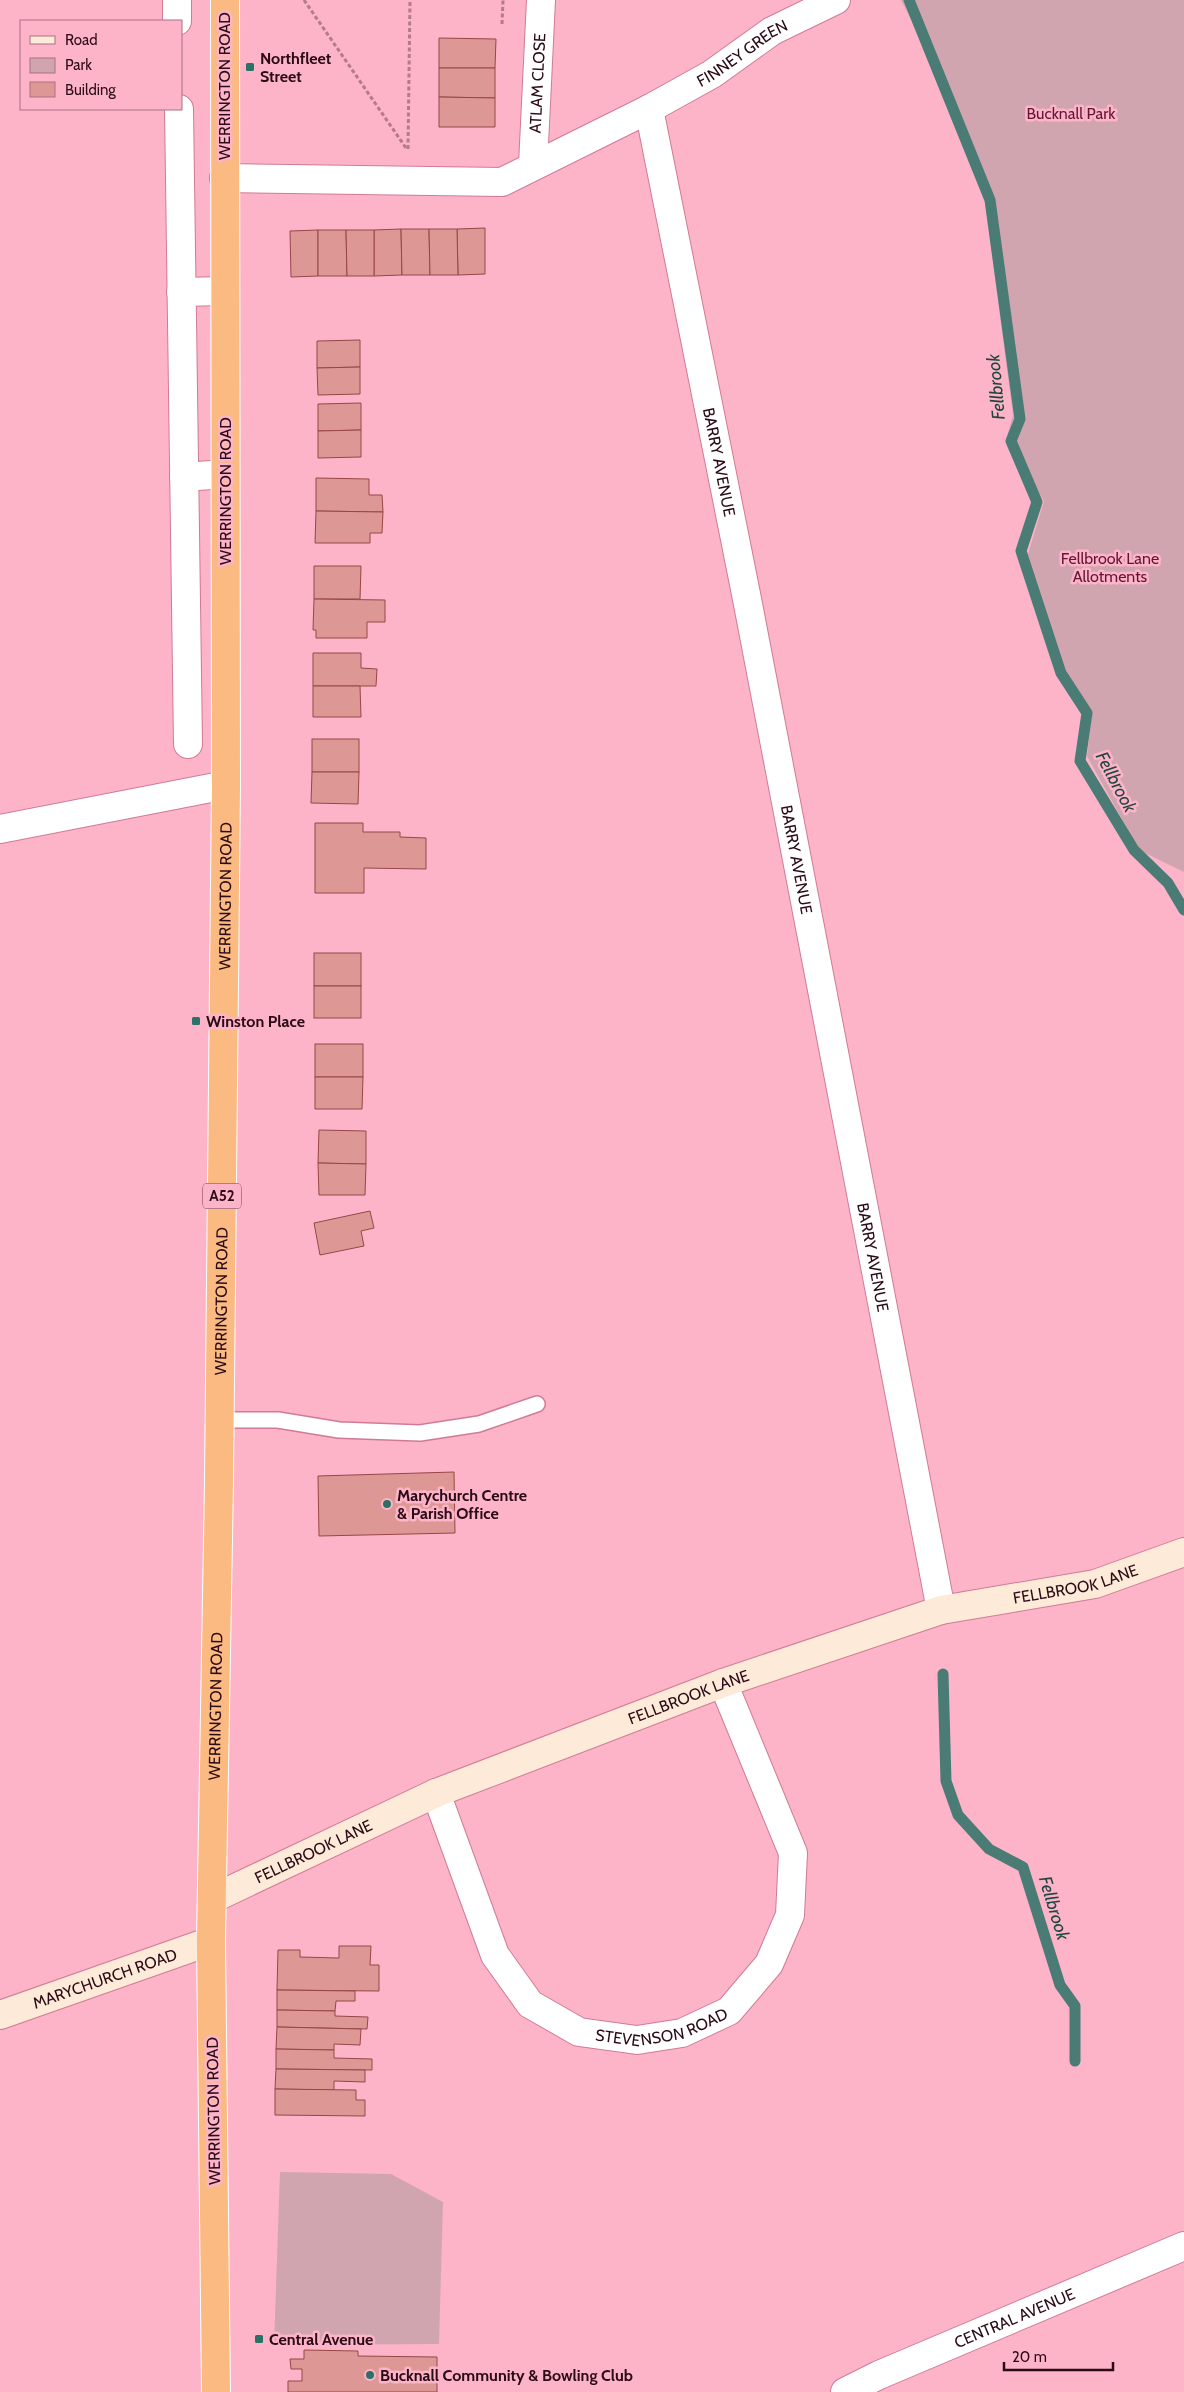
<svg xmlns="http://www.w3.org/2000/svg" width="1184" height="2392" viewBox="0 0 1184 2392" font-family="Cabin,sans-serif">
<rect width="100%" height="100%" fill="#fdb4c8"/>
<g fill="#d1a5b0">
<path d="M901,0h283v872l-45,-22 -52,-94 5,-43 -25,-40 -39,-119 16,-53 -38,-61 7,-25 -28,-214 -67,-168z"/>
<path d="M280,2172l111,2 52,28 -4,142 -165,1z"/>
</g>
<g fill="none" stroke-linecap="round" stroke-linejoin="round">
<g stroke="#4a7b74" stroke-width="11">
<path d="M909,0l81,200 30,219 -9,22 26,61 -16,49 40,122 26,40 -7,48 54,89 34,33 16,27"/>
<path d="M943,1674l3,107 12,34 31,34 34,18 37,118 15,21v55"/>
</g>
</g>
<g fill="#dd9895" stroke="#984646">
<path d="M439,38l57,1 -1,29h-56z"/>
<path d="M439,68h56v30l-56,-1z"/>
<path d="M439,97l56,1v29h-56z"/>
<path d="M485,228v46l-27,1 -1,-46z"/>
<path d="M401,229l1,46 -28,1v-46z"/>
<path d="M401,229h28l1,46h-28z"/>
<path d="M429,229h28l1,46h-28z"/>
<path d="M318,230v46l-27,1 -1,-46z"/>
<path d="M318,230h28l1,46h-29z"/>
<path d="M346,230h28v46h-27z"/>
<path d="M360,340v27l-43,1v-27z"/>
<path d="M360,367v27l-42,1 -1,-27z"/>
<path d="M361,403v27l-43,1v-27z"/>
<path d="M361,430v27l-43,1v-27z"/>
<path d="M316,478l53,1v16h13l1,17 -67,-1z"/>
<path d="M316,511l67,1 -1,21h-12v10h-55z"/>
<path d="M314,566h47l-1,33h-46z"/>
<path d="M314,599l71,1v22h-18v16h-51v-8h-3z"/>
<path d="M313,653h48v15l16,1 -1,17h-63z"/>
<path d="M313,686h47l1,31h-48z"/>
<rect x="312" y="739" width="47" height="33"/>
<path d="M312,772h47l-1,32 -47,-1z"/>
<path d="M315,823h48v9h37v5l26,1v31l-62,-1v25h-49z"/>
<rect x="314" y="953" width="47" height="33"/>
<rect x="314" y="986" width="47" height="32"/>
<rect x="315" y="1044" width="48" height="33"/>
<path d="M315,1077h48l-1,32h-47z"/>
<path d="M319,1130l47,1v33l-48,-1z"/>
<path d="M318,1163l48,1 -1,31h-46z"/>
<path d="M370,1211l4,17 -13,3 3,15 -44,9 -6,-32z"/>
<path d="M454,1472l1,61 -136,3 -1,-60z"/>
<path d="M339,1946h32l-1,19h9v26l-102,-1 1,-40h22v7l39,1z"/>
<path d="M277,1990l78,1v10h-19l-1,10 -58,-1z"/>
<path d="M277,2010l58,1v5l33,1 -1,12 -90,-2z"/>
<path d="M277,2027l84,2 -1,16 -26,-1v6l-58,-1z"/>
<path d="M276,2049l58,1v8l38,1v11l-96,-1z"/>
<path d="M276,2069l89,1v12l-31,-1v9l-59,-1z"/>
<path d="M275,2089l81,1v10h9v16l-90,-1z"/>
<path d="M304,2350l54,1v5l79,1v35h-149v-11h14v-12h-11l-1,-10h14z"/>
</g>
<g fill="none" stroke-linecap="round" stroke-linejoin="round">
<g stroke="#d07b93" stroke-width="18">
<path id="lane" d="M220,1420h58l61,10 81,3 59,-9 58,-20"/>
</g>
<g stroke="#d07b93" stroke-width="30">
<g id="street">
<path d="M177,0v21"/>
<path d="M179,109l9,635"/>
<path id="s1" d="M649,109l98,490 194,1011"/>
<path id="s2" d="M533,165l8,-165"/>
<path id="s3" d="M224,178l278,4 147,-73 63,-35 60,-43 64,-31"/>
<path d="M181,292l43,-1"/>
<path d="M184,477l41,-3"/>
<path d="M0,829l226,-44"/>
<path id="s4" d="M436,1793l59,162 35,49 49,28 58,8 45,-7 47,-22 40,-47 21,-49 3,-62 -70,-170"/>
<path id="s5" d="M845,2392l34,-17 305,-129"/>
</g>
</g>
<g stroke="#d07b93" stroke-width="30">
<g id="secondary">
<path id="s6" d="M212,1899l224,-106 287,-110 218,-73 154,-26 89,-32"/>
<path id="s7" d="M0,2015l211,-74"/>
</g>
</g>
<g stroke="#fff" stroke-width="30">
<g id="highway">
<path id="s8" d="M216,2392l-5,-451 8,-460 7,-696 -1,-785"/>
</g>
</g>
<g stroke="#b57a8b" stroke-width="3" stroke-dasharray="4 2.5" stroke-linecap="butt">
<path d="M304,0l102,148"/>
<path d="M502,24l1,-24"/>
<path d="M408,149l2,-149"/>
</g>
<use href="#lane" stroke="#fff" stroke-width="15"/>
<use href="#street" stroke="#fff" stroke-width="28"/>
<use href="#secondary" stroke="#feead9" stroke-width="28"/>
<use href="#highway" stroke="#fbba81" stroke-width="28"/>
</g>
<g fill="#2b7167" stroke="#fdb4c8" stroke-width="2">
<rect x="245" y="62" width="10" height="10" rx="2.5"/>
<rect x="191" y="1016" width="10" height="10" rx="2.5"/>
<circle cx="387" cy="1504" r="5"/>
<rect x="254" y="2334" width="10" height="10" rx="2.5"/>
<circle cx="370" cy="2375" r="5"/>
</g>
<g text-anchor="middle" stroke-width="5" stroke-linejoin="round" paint-order="stroke">
<rect fill="#fdb4c8" stroke="#6a3e4b" stroke-width="1" x="203" y="1183.5" width="38" height="25" rx="4"/>
<g font-size="15" font-weight="bold" fill="#2b0b16">
<text x="222" y="1201">A52</text>
</g>
<g font-size="16" fill="#2b0b16" stroke="#fdb4c8">
<text dy="6" stroke="none"><textPath href="#s3" startOffset="551">FINNEY GREEN</textPath></text>
<text dy="6" stroke="none"><textPath href="#s2" startOffset="82">ATLAM CLOSE</textPath></text>
<text transform="translate(224 86) rotate(-90)" y="6">WERRINGTON ROAD</text>
<text dy="6" stroke="none"><textPath href="#s1" startOffset="360">BARRY AVENUE</textPath></text>
<text transform="translate(225 491) rotate(-90)" y="6">WERRINGTON ROAD</text>
<text dy="6" stroke="none"><textPath href="#s1" startOffset="765">BARRY AVENUE</textPath></text>
<text dy="6" stroke="none"><textPath href="#s8" startOffset="1496">WERRINGTON ROAD</textPath></text>
<text dy="6" stroke="none"><textPath href="#s1" startOffset="1170">BARRY AVENUE</textPath></text>
<text dy="6" stroke="none"><textPath href="#s8" startOffset="1091">WERRINGTON ROAD</textPath></text>
<text dy="6" stroke="none"><textPath href="#s6" startOffset="922">FELLBROOK LANE</textPath></text>
<text dy="6" stroke="none"><textPath href="#s6" startOffset="518">FELLBROOK LANE</textPath></text>
<text dy="6" stroke="none"><textPath href="#s8" startOffset="686">WERRINGTON ROAD</textPath></text>
<text dy="6" stroke="none"><textPath href="#s6" startOffset="112">FELLBROOK LANE</textPath></text>
<text dy="6" stroke="none"><textPath href="#s7" startOffset="111">MARYCHURCH ROAD</textPath></text>
<text dy="6" stroke="none"><textPath href="#s4" startOffset="374">STEVENSON ROAD</textPath></text>
<text transform="translate(213 2111) rotate(-91)" y="6">WERRINGTON ROAD</text>
<text dy="6" stroke="none"><textPath href="#s5" startOffset="185">CENTRAL AVENUE</textPath></text>
</g>
<g font-size="16" font-weight="bold" fill="#2b0b16" stroke="#fdb4c8" text-anchor="start">
<text x="260" y="64">Northfleet<tspan x="260" dy="18">Street</tspan></text>
<text x="206" y="1027">Winston Place</text>
<text x="397" y="1501">Marychurch Centre<tspan x="397" dy="18">&amp; Parish Office</tspan></text>
<text x="269" y="2345">Central Avenue</text>
<text x="380" y="2381">Bucknall Community &amp; Bowling Club</text>
</g>
<g font-size="16" fill="#641534" stroke="#fdb4c8">
<text x="1071" y="119">Bucknall Park</text>
<text x="1110" y="564">Fellbrook Lane<tspan x="1110" dy="18">Allotments</tspan></text>
</g>
<g font-size="18" font-style="italic" fill="#1f4640" stroke="#fdb4c8">
<text transform="translate(996 387) rotate(-95)" y="6">Fellbrook</text>
<text transform="translate(1116 782) rotate(62)" y="6">Fellbrook</text>
<text transform="translate(1054 1908) rotate(73)" y="6">Fellbrook</text>
</g>
</g>
<rect x="20" y="20" width="162" height="90" fill="#fdb4c8" stroke="#a97081"/>
<rect x="30" y="36" width="25" height="8" fill="#feead9" stroke="#a97081"/>
<text x="65" y="45" font-size="15" fill="#2b0b16">Road</text>
<rect x="30" y="58" width="25" height="15" fill="#d1a5b0" stroke="#a97081"/>
<text x="65" y="70" font-size="15" fill="#2b0b16">Park</text>
<rect x="30" y="82" width="25" height="15" fill="#dd9895" stroke="#a97081"/>
<text x="65" y="95" font-size="15" fill="#2b0b16">Building</text>
<path d="M1004 2362v8h109v-8" fill="none" stroke="#2b0b16" stroke-width="2.5"/>
<text x="1012" y="2362" font-size="15" fill="#2b0b16" stroke="#fdb4c8" stroke-width="4" paint-order="stroke">20 m</text>
</svg>
